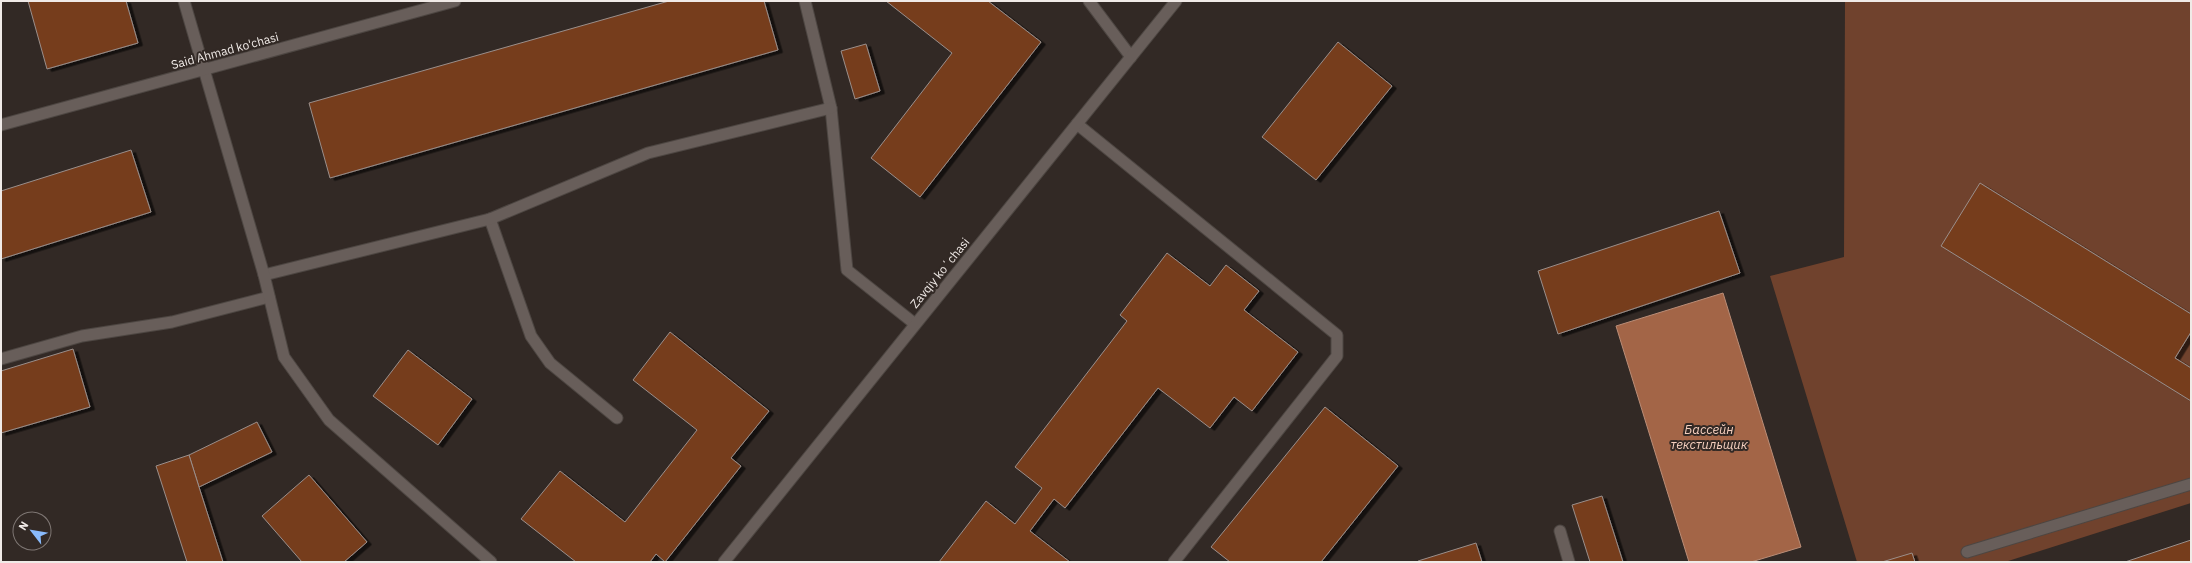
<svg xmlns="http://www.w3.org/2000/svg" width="2192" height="563" viewBox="0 0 2192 563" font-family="'IBM Plex Sans',sans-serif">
<defs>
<filter id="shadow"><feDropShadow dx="4.5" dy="2.5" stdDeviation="0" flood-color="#0009"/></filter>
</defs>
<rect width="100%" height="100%" fill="#322925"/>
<path fill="#70422d" d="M1845,1h346v502l-186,59h-148l-87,-286 74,-19z"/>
<path fill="#a36547" stroke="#ba8d77" d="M1723,293l78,254 -50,15h-62l-73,-236z"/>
<g fill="#763c1f" stroke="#9a8f8a" filter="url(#shadow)">
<path d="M28,1h98l12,42 -91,26z"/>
<path d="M669,1h95l14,49 -448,128 -21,-75z"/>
<path d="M886,1h102l53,41 -121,155 -49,-39 81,-105z"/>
<path d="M1338,42l54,44 -76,94 -54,-43z"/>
<path d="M866,44l14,47 -25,8 -14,-48z"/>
<path d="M131,150l20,62 -150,47v-68z"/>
<path d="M1980,183l211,131v18l-16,26 16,10v33l-250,-155z"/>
<path d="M1719,211l21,62 -182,61 -20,-63z"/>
<path d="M1167,253l43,33 16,-21 33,26 -15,19 54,42 -46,59 -18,-14 -24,31 -52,-40 -93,120 -11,-9 -24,32 40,31h-131l47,-61 29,23 27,-36 -27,-21 112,-146 -7,-6z"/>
<path d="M670,332l99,79 -38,47 10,8 -76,96 -9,-8 -6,8h-74l-55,-43 39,-48 65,51 72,-92 -64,-50z"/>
<path d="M73,349l17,58 -89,26v-62z"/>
<path d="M408,350l64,49 -34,46 -65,-49z"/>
<path d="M1325,407l73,59 -77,96h-91l-19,-15z"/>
<path d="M257,422l15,30 -73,35 -10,-32z"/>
<path d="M189,455l10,32 24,75h-36l-31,-96z"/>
<path d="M309,475l58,67 -23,20h-42l-40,-46z"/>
<path d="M1602,496l21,66h-33l-18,-57z"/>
<path d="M2191,540v22h-66z"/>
<path d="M1476,543l6,19h-64v-1z"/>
<path d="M1912,553l3,9h-33z"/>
</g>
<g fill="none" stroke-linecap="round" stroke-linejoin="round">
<g stroke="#4d4642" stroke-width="13">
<g id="service">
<path d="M805,1l26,107 16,162 68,54"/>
<path d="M1077,124l260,211v21l-163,206"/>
<path d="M490,219l41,117 19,27 67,55"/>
<path d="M264,275l226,-56 158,-66 183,-45"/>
<path d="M1,359l81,-23 90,-14 97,-25"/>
<path d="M1560,531l9,31"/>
<path d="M1967,552l224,-68"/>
</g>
</g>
<g stroke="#4d4642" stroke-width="13">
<g id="minor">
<path d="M184,1l80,274 20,82 45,63 162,142"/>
<path d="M1089,1l42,56"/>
<path d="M1,125l454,-124"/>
<path d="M724,562l452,-561"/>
</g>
</g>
<use href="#service" stroke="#685e5a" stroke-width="11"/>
<use href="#minor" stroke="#685e5a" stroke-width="11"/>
</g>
<g text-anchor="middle" stroke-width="4" stroke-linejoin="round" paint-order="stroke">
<g font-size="12" fill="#f0eae7" stroke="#322925">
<text transform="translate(225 51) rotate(-15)" y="4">Said Ahmad ko'chasi</text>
<text transform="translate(940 273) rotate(-51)" y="4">Zavqiy koʻchasi</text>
</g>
<g font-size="13" font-style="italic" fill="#f5cfbe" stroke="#322925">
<text x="1709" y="434">Бассейн<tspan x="1709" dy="15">текстильщик</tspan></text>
</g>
</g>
<rect width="2192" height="563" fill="none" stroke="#f0eae7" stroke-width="4"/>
<g transform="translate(32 531) rotate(301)"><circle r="19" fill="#322925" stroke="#7e7673"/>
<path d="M0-3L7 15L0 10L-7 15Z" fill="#89bafc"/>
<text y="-6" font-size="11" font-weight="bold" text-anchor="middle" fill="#f0eae7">N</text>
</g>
</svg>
